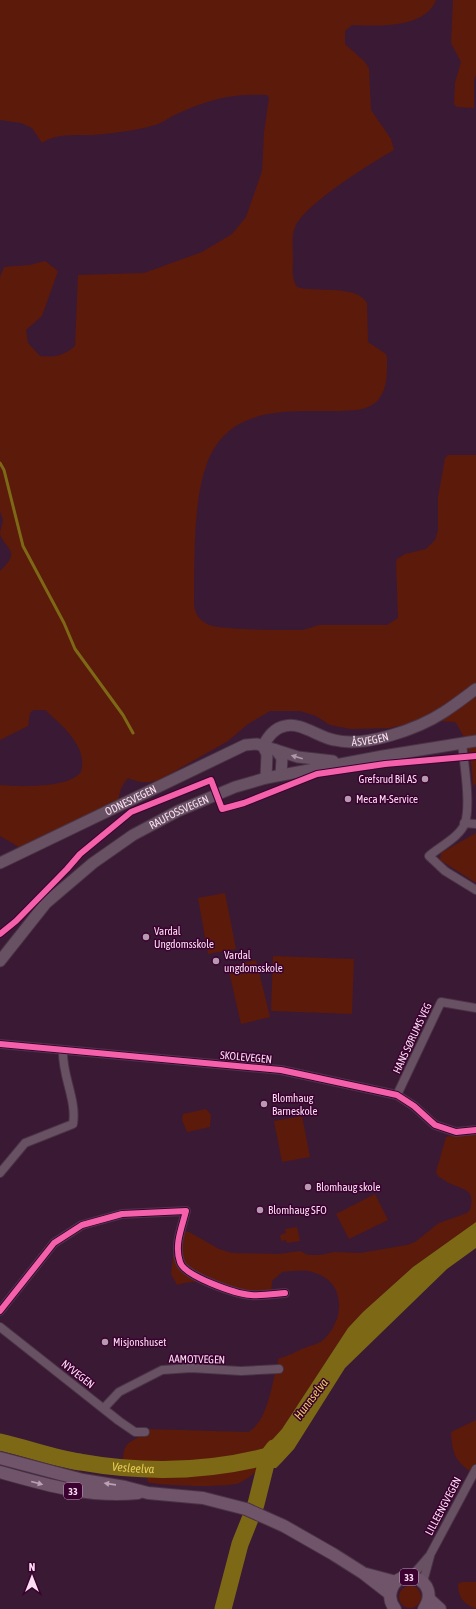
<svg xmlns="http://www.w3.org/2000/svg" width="476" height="1609" viewBox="0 0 476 1609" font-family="'Asap Condensed',sans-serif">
<rect width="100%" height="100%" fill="#3a1934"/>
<g fill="#5c1a0a">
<path d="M0,0h436c-11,29 -59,26 -84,25l-7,6v13l19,17 5,7 2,42 20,29 3,11c-23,13 -89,54 -99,77 -4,9 -2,21 -2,31 0,10 -2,20 4,29 18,6 59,-3 70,16l1,39 18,12 1,4c0,15 1,34 -12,45 -10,8 -23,7 -35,8 -42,1 -95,-6 -123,33 -26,35 -22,117 -23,160 1,9 4,15 13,20 9,6 72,6 87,6h9l16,-5h68l11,-7 -2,-55 1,-4 8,-5 21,-5 9,-9 3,-9v-34l7,-39 3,-3h28v329l-3,2c-1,-24 -4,-45 -18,-64l-34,-2 -31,8 -39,1 -21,-4 -14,-9 -16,-5h-30l-22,13 -20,17 -67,38c-12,5 -21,4 -33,-1 -9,11 -10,18 -9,32l-43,23 -52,17 -24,-14v-51c18,2 68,3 80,-12 4,-5 2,-18 -1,-24 -6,-15 -22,-28 -34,-39h-12l-3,3 -2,13 -28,14v-169c23,-22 4,-21 0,-38l3,-13 -3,-9v-234l4,-10 26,-2 15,-4 13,10 -16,45 -16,14 2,13 12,13c14,2 25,-1 35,-10l3,-71 66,-2 58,-21 30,-18 14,-17 16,-46 2,-39 5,-34 -2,-3c-34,-2 -57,4 -88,18 -8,3 -16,10 -24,12 -16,5 -35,7 -51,9 -20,3 -46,-3 -62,9l-10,-15 -11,-5 -21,-3z"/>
<path d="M453,0h23v74l-2,6v28l-17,-1 -3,-3 1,-21 6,-21 -10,-19z"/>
<path d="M476,833v50l-36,-23 1,-7z"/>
<path d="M225,893l11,56 -28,5 -10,-56z"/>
<path d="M273,956l81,3 -2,55 -81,-3z"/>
<path d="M256,960l14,57 -29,7 -13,-57z"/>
<path d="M206,1109l5,6 -1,12 -23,5 -5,-12 1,-6z"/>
<path d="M302,1116l8,41 -28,5 -8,-41z"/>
<path d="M476,1131v91l-63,45 -50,45 -15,16 -66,101 -20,22 -7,15 3,2c-4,7 -12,12 -19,15 -10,5 -81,3 -91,-1l-4,-16 -21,-6c1,-24 11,-14 22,-31l103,3c21,-11 24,-52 31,-74 8,-1 15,-6 23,-9 8,-4 18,-4 24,-12 19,-20 19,-55 -11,-64 -10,-4 -22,-2 -33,-1l-10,9 -1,16c-14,0 -27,1 -41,-3 -24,-6 -24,-18 -53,-9l-6,-11 5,-44 13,2 30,17 13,4 47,1 21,-3 8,4h13l13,-3 26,1 47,-8 8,-3 24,-19 28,-10 3,-3c6,-22 -7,-20 -21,-27 -4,-2 -8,-5 -11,-7l-2,-4 10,-35z"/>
<path d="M375,1194l13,26 -39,19 -13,-25z"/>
<path d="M297,1227l3,14 -13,2 -1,-3 -5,1 -1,-6 6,-2 -1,-4z"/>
<path d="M476,1420v55c-20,-12 -24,-20 -25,-43z"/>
<path d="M462,1582h14v27c-12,-5 -18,-11 -18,-25z"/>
<circle cx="410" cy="1597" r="11"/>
</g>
<path fill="#7d6915" d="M476,1222v26l-29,21 -102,99 -51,81 -12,13 -6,6h-18l-7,-8 -1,-5 12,-4 20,-22 66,-101 15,-16 50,-45z"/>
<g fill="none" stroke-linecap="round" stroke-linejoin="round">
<path stroke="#7d6915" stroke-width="3" d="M0,463l4,7 19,76 41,77 11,26 48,66 10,18"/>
<g stroke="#7d6915" stroke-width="17">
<path id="s1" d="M0,1442c27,6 53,16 80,20 62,11 127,10 188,-6"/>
<path d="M223,1609l17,-65 16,-40 12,-48 6,-8"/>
</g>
<g stroke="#4a3345" stroke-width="10">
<g id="street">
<path d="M462,743c2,21 9,61 3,80 -5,14 -26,24 -36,33l16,15 31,19"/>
<path d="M464,823l12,1"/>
<path d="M0,1044l281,26 116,25 17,11 21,19 21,7 20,-2"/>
<path d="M397,1095l44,-93 35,6"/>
<path d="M0,1173l25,-30 48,-19c4,-24 -11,-48 -10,-73"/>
<path d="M0,1311l54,-68 28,-18 40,-11 64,-3c-4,16 -12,34 -6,51 4,14 56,32 71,33 11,1 23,-1 34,-2"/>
<path d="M0,1327l119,94 16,11h10"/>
<path d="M104,1408l15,-16 43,-22 29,-2 50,3 38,-2"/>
<path d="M411,1577l19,-22 46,-86"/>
<path d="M423,1582l7,-26"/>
</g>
</g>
<g stroke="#4a3345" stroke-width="13">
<g id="secondary">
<path id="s2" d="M263,746c5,-9 11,-18 22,-20 16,-4 33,11 49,14 31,8 84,-11 110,-28 11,-7 21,-15 32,-23"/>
<path d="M263,746l4,8 -1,24"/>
<path d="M276,750l6,8 -1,17"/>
<path id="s3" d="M0,863l245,-118 12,-1 41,13 35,4"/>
<path id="s4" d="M0,961l46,-58 47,-40 40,-28 45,-24 57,-24 31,-9 117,-22 93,-15"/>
</g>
</g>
<g stroke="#4a3345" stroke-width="14">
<g id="primary">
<path d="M0,1458l83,22 42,7 23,6 55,5 43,11 38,17 49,28 30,19 27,21"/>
<path d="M0,1472c46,13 90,26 138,21"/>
<path d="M366,1574l30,8"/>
<path d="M429,1599l11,10"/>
<path d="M395,1609c-4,-5 -6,-11 -4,-18 7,-28 52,-11 33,18"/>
</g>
</g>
<use href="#street" stroke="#695164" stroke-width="8"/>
<use href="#secondary" stroke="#695164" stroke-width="11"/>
<use href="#primary" stroke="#70546a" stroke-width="12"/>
<g stroke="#3b0131" stroke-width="8">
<g id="cycleway">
<path d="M0,934l16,-13 51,-52 13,-15 51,-42 80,-32 11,29 22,-6 73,-29 68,-10 91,-8"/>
<path d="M0,1044l281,26 116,25 17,11 21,19 21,7 20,-2"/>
<path d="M0,1311l54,-68 28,-18 40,-11 64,-3c-4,16 -12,34 -6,51 4,14 56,32 71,33 11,1 23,-1 34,-2"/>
</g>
</g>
<use href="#cycleway" stroke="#f560ab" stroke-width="6"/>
</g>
<defs><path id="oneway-solid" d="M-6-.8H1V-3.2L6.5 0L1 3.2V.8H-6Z"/></defs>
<use fill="#b298ab" href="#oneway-solid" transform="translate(297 757) rotate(-164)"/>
<g fill="#bca0b5">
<use href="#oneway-solid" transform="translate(37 1483) rotate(15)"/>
<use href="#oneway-solid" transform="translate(110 1484) rotate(-172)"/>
</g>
<g fill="#b799b0" stroke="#3b0131" stroke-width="1.5">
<circle cx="425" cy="779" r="4"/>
<circle cx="348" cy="799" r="4"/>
<circle cx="146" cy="937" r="4"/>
<circle cx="216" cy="961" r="4"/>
<circle cx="264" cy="1104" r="4"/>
<circle cx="308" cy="1187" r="4"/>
<circle cx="260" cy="1210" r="4"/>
<circle cx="105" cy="1342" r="4"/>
</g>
<g text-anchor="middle" stroke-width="3" stroke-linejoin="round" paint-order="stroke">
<g fill="#3b0131" stroke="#c19cb8" stroke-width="1">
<rect x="64" y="1483" width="18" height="16" rx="3"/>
<rect x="400" y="1569" width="18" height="16" rx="3"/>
</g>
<g font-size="10" font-weight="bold" fill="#fbdef2">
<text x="73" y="1495">33</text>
<text x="409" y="1581">33</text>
</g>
<g font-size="11" fill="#fbdef2" stroke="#3b0131">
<text dy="4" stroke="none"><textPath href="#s2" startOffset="119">ÅSVEGEN</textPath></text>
<text dy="4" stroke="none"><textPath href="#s3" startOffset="145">ODNESVEGEN</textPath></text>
<text dy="4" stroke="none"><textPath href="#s4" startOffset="236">RAUFOSSVEGEN</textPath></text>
<text transform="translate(412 1038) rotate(-65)" y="4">HANS SØRUMS VEG</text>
<text transform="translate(246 1057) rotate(5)" y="4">SKOLEVEGEN</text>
<text transform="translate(197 1359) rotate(1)" y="4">AAMOTVEGEN</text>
<text transform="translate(78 1374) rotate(38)" y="4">NYVEGEN</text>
<text transform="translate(443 1506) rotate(-62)" y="4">LILLEENGVEGEN</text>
</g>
<g font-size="11" fill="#fbdef2" stroke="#3b0131" text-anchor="start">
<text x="417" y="783" text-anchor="end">Grefsrud Bil AS</text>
<text x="356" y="803">Meca M-Service</text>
<text x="154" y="935">Vardal<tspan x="154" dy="13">Ungdomsskole</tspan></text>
<text x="224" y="959">Vardal<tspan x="224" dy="13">ungdomsskole</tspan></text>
<text x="272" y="1102">Blomhaug<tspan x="272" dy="13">Barneskole</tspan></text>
<text x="316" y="1191">Blomhaug skole</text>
<text x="268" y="1214">Blomhaug SFO</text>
<text x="113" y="1346">Misjonshuset</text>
</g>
<g font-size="12" font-style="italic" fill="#e6cc57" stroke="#3b0131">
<text transform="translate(311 1399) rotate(-53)" y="4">Hunnselva</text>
<text dy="4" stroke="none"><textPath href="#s1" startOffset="136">Vesleelva</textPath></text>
</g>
</g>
<g transform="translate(32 1577)" stroke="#3b0131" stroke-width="3" paint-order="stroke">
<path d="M0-3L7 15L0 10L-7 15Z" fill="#fbdef2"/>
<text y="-6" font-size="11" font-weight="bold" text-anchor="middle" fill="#fbdef2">N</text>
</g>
</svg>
